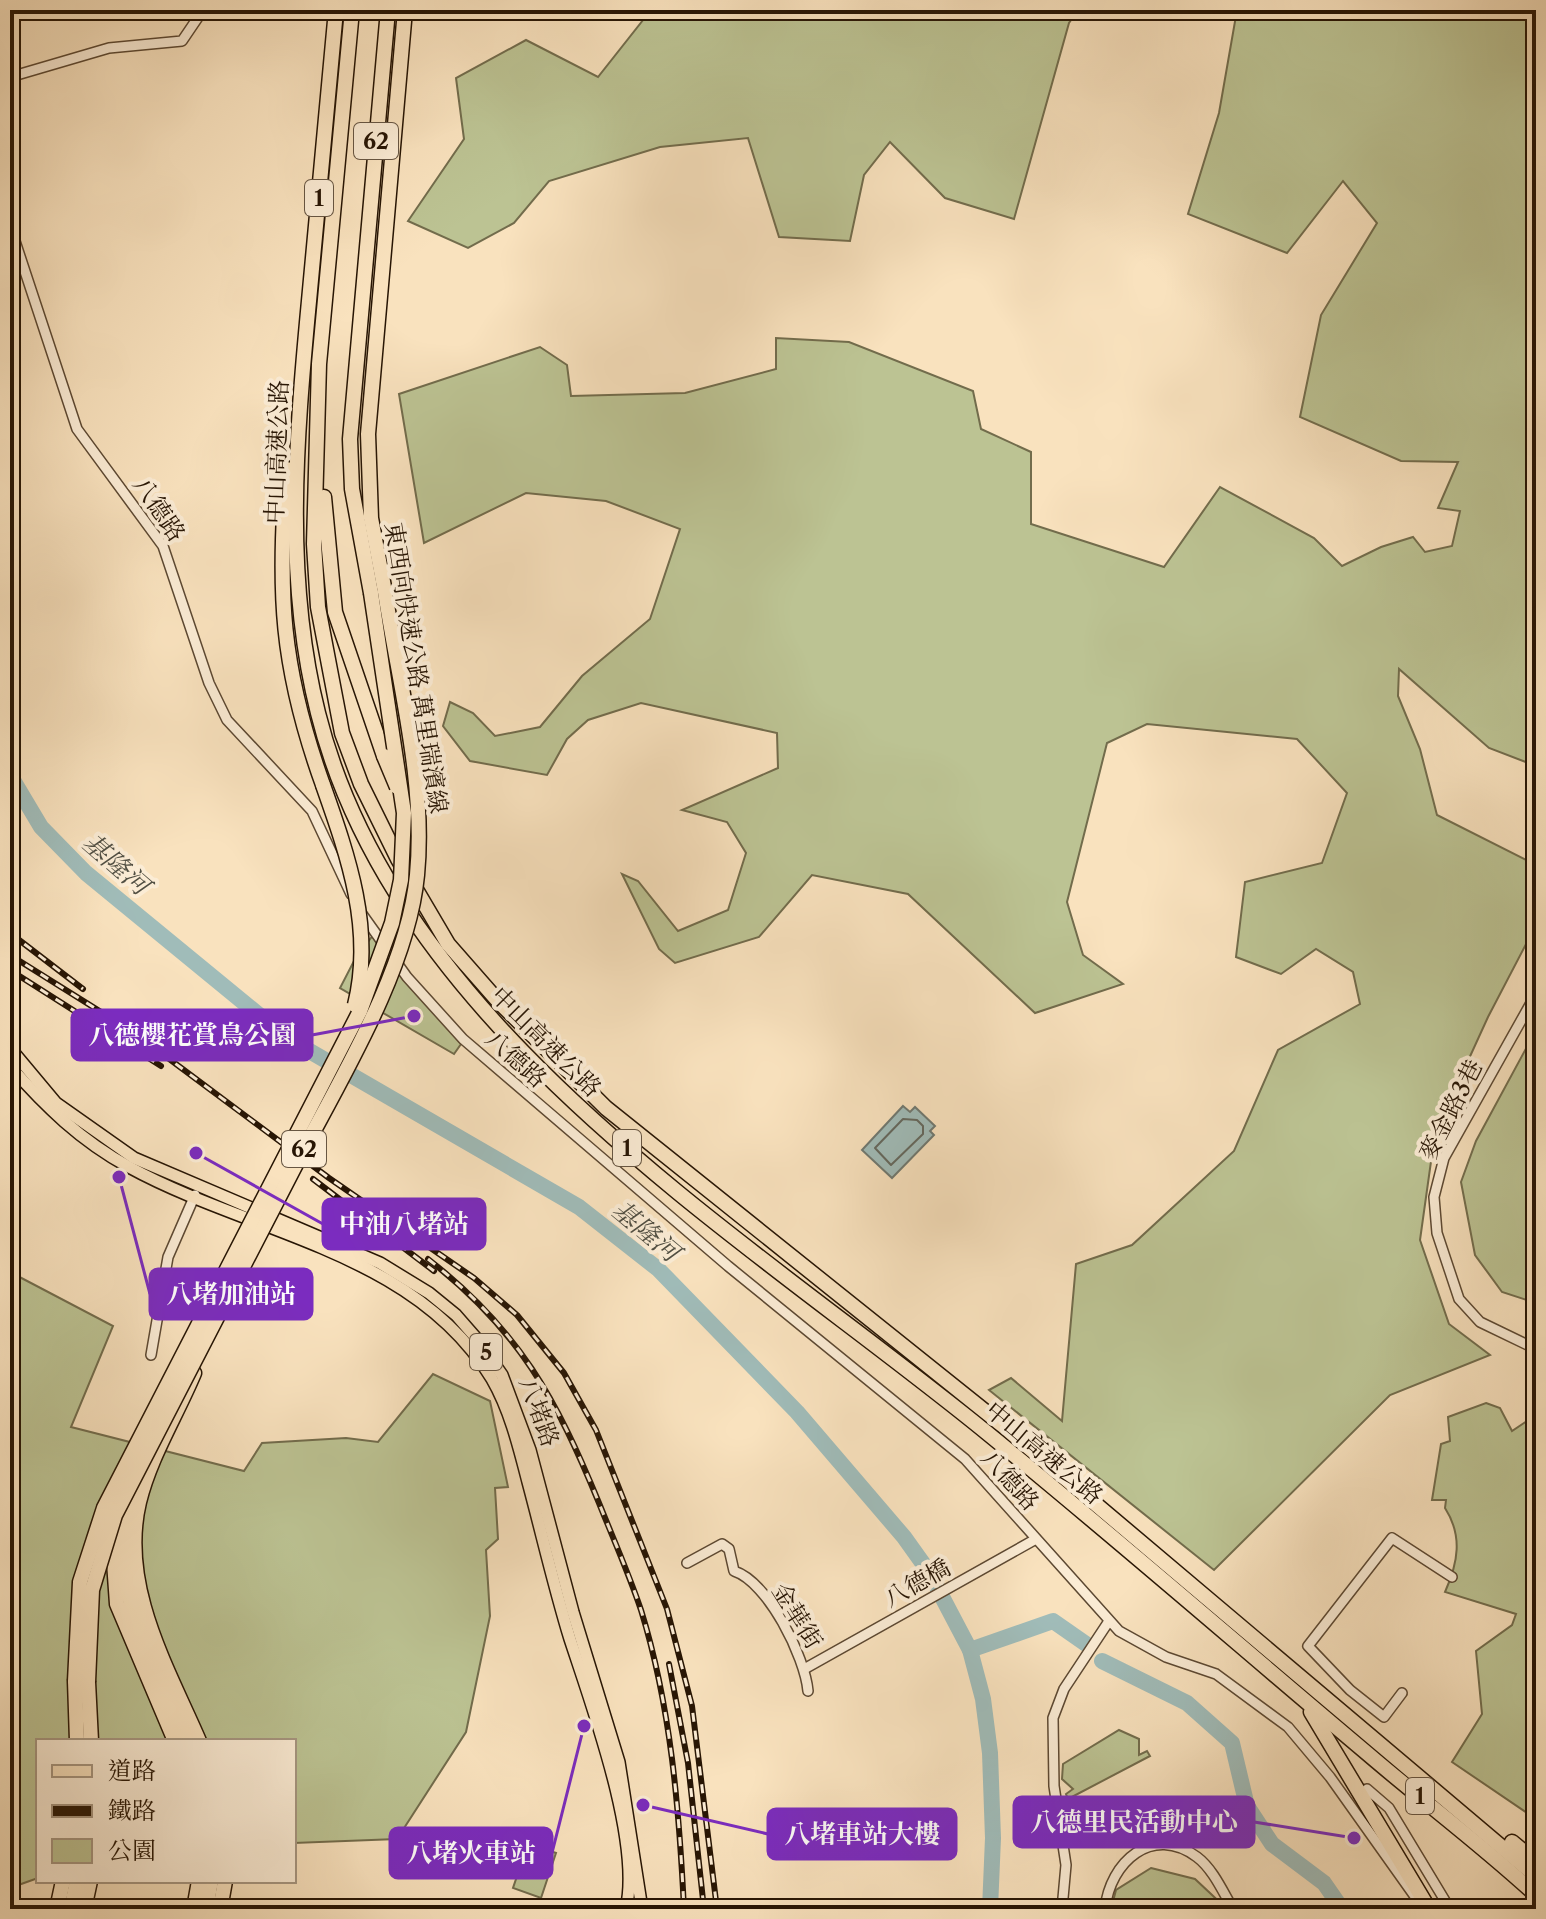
<svg xmlns="http://www.w3.org/2000/svg" width="1546" height="1919" viewBox="0 0 1546 1919" font-family="'Libre Caslon Text','Noto Serif TC',serif">
<rect width="100%" height="100%" fill="#f9e2be"/>
<filter id="stains"><feTurbulence type="fractalNoise" baseFrequency=".0025" numOctaves="4"/><feColorMatrix values="0 0 0 0 .2 0 0 0 0 .09 0 0 0 0 .02 0 0 0 .5 -.17"/></filter>
<radialGradient id="worn" r=".72"><stop offset=".6" stop-color="#630" stop-opacity="0"/><stop offset="1" stop-color="#630" stop-opacity=".3"/></radialGradient>
<g fill="#bcc393" stroke="#726c4c" stroke-width="2">
<path d="M651,10h427l-9,13 -55,196 -69,-21 -55,-56 -26,33 -14,66 -71,-4 -31,-99 -88,9 -111,34 -35,42 -46,25 -60,-27 56,-82 -8,-61 70,-38 72,37z"/>
<path d="M1237,10h299v756l-47,-18 -90,-79 -1,27 22,53 17,66 99,50v60l-48,92 -53,116 -15,107 29,84 41,31 -100,40 -176,175 -225,-180 22,-12 51,43 14,-157 56,-19 102,-94 44,-101 82,-46 -7,-32 -37,-23 -35,25 -45,-17 9,-75 77,-19 25,-70 -50,-54 -150,-15 -40,19 -40,159 16,53 40,29 -88,29 -127,-119 -96,-19 -53,62 -84,26 -16,-14 -37,-75 16,7 40,50 50,-21 18,-57 -19,-31 -45,-12 96,-42 -1,-35 -136,-30 -53,17 -21,19 -20,36 -77,-14 -27,-35 7,-24 23,11 22,23 45,-9 42,-51 68,-57 30,-90 -74,-28 -80,-8 -102,50 -25,-149 141,-47 27,18 4,31 114,-3 91,-24v-31l73,4 124,49 8,38 50,23v72l133,43 56,-80 94,51 28,28 39,-19 32,-10 12,15 27,-6 8,-35 -22,-3 20,-46 -57,-1 -101,-44 21,-102 56,-92 -34,-42 -56,72 -99,-39 31,-101z"/>
<path d="M374,934l87,110 -7,10 -114,-66 15,-29z"/>
<path d="M1536,1030v273l-34,-11 -27,-37 -14,-73 15,-41z"/>
<path d="M10,1272l103,54 -42,101 173,44 18,-28 84,-5 32,4 55,-68 57,27 18,86 -13,1 3,51 -12,11 4,66 -24,116 -69,107 -103,4v-102h-256v137l-28,10z"/>
<path d="M1486,1403l14,5 12,23 24,-16v404l-84,-57 30,-48 -6,-63 36,-26 4,-11 -71,-22c13,-29 18,-56 0,-84l1,-8h-14l9,-56 9,-3 -2,-24z"/>
<path d="M1119,1730l20,9v16l8,-4 3,5 -82,43 -2,-5 7,-5 -11,-10 1,-15z"/>
<path d="M528,1844l28,9 -15,45 -28,-10z"/>
<path d="M1151,1868l44,11 32,30h-116l5,-19z"/>
</g>
<path fill="#a0bcb9" stroke="#707971" stroke-width="2" d="M903,1106l7,6 5,-5 20,19 -5,5 4,4 -42,43 -30,-28z"/>
<g fill="none" stroke-linecap="round" stroke-linejoin="round">
<path stroke="#64685e" stroke-width="2" d="M903,1119l14,1 6,6v8l-32,31 -16,-17z"/>
<g stroke="#a0bcb9" stroke-width="16">
<path d="M10,775l31,52 45,46 201,165 292,169 79,62 139,143 107,125 25,35 41,78 13,49 7,54 3,85 -3,71"/>
<path d="M970,1650l83,-29 33,23"/>
<path d="M1102,1661l85,42 45,40 15,63 25,38 52,39 18,26"/>
</g>
<g stroke="#5c4832" stroke-width="12">
<g id="minor">
<path d="M10,77l99,-29 73,-7 21,-31"/>
<path d="M10,226l67,203 86,117 46,137 18,37 85,91 39,83"/>
<path d="M362,914l45,63 56,62 265,227 237,193 154,172 47,26 50,17 72,53 42,50 86,121"/>
<path d="M1536,994l-92,164 -10,39 3,36 22,66 21,23 56,27"/>
<path d="M151,1355l17,-98 27,-62"/>
<path d="M687,1563l35,-19 7,5 5,22c34,11 71,86 74,120"/>
<path d="M806,1668l230,-129"/>
<path d="M1402,1693l-18,24 -34,-27 -42,-44 84,-108 60,39"/>
<path d="M1367,1789l22,19 61,101"/>
<path d="M1062,1909l4,-44 -12,-79 -1,-68 11,-29 45,-68"/>
<path d="M1105,1909c5,-47 47,-85 92,-52 16,12 26,35 36,52"/>
</g>
</g>
<g stroke="#271504" stroke-width="14">
<g id="major">
<path d="M10,1048l46,55 78,55 246,105 49,30 27,22 21,24 25,36 28,75 43,162 46,150 23,147"/>
<path d="M10,1066c35,40 71,75 119,101 122,67 286,84 363,212 18,31 27,68 36,103 14,52 26,105 42,157 22,67 72,203 56,270"/>
</g>
</g>
<g stroke="#271504" stroke-width="17">
<g id="highway">
<path d="M336,10c-9,97 -18,194 -27,291 -13,138 -25,277 9,412 79,318 429,524 668,719 129,105 255,215 382,322 56,48 114,91 168,141"/>
<path d="M352,10l-33,354 -5,180 4,63 24,126 19,51 37,75 50,85 50,57 108,107 396,317 534,451"/>
<path d="M287,469c-10,123 -6,199 36,316"/>
<path d="M324,497l11,115 49,144"/>
<path d="M385,592l-14,-74 -3,-84 37,-424"/>
<path d="M371,593l-19,-104 -2,-50 38,-429"/>
<path d="M194,1373c-18,43 -44,84 -55,129 -20,84 28,165 60,239"/>
<path d="M129,1490c-3,22 -8,46 -6,69 4,65 42,121 64,182"/>
<path d="M112,1534l5,70 58,137"/>
<path d="M75,1681l2,60"/>
<path d="M88,1682l3,59"/>
<path d="M1311,1712l118,197"/>
<path d="M1512,1842l24,20"/>
<path d="M57,1909l6,-28"/>
<path d="M71,1909l6,-28"/>
<path d="M84,1909l6,-28"/>
<path d="M194,1909l5,-28"/>
<path d="M206,1909l5,-28"/>
<path d="M220,1909l5,-28"/>
</g>
</g>
<use href="#minor" stroke="#fbecd5" stroke-width="9"/>
<use href="#major" stroke="#f9e2be" stroke-width="11"/>
<use href="#highway" stroke="#f9e2be" stroke-width="14"/>
<g stroke="#271504" stroke-width="6">
<g id="rail">
<path d="M10,933l73,56"/>
<path d="M10,955l123,77 196,146 145,100 43,37 47,58 32,57 71,179 25,97 25,203"/>
<path d="M10,970l151,96"/>
<path d="M313,1179l121,92"/>
<path d="M428,1259c91,71 128,139 171,244 14,35 30,71 42,107 30,97 38,198 43,299"/>
<path d="M669,1664l19,99 16,146"/>
</g>
</g>
<use href="#rail" stroke="#fbecd5" stroke-width="3" stroke-dasharray="9" stroke-linecap="butt"/>
<g stroke="#271504" stroke-width="17" stroke-linecap="butt">
<g id="highway-bridge">
<path d="M384,756l13,31"/>
<path d="M323,785c25,71 51,144 32,220"/>
<path d="M75,1681l5,-99 24,-74 256,-497 32,-88 9,-43 3,-67 -33,-220"/>
<path d="M88,1682l4,-92 23,-75c60,-117 120,-234 181,-351 44,-84 112,-194 121,-289 9,-93 -18,-191 -32,-283"/>
</g>
</g>
<use href="#highway-bridge" stroke="#f9e2be" stroke-width="14"/>
</g>
<g text-anchor="middle" stroke-width="8" stroke-linejoin="round" paint-order="stroke">
<g fill="#fbecd5" stroke="#675643" stroke-width="2">
<rect x="354" y="123" width="44" height="36" rx="6"/>
<rect x="305" y="180" width="28" height="36" rx="6"/>
<rect x="613" y="1130" width="28" height="36" rx="6"/>
<rect x="282" y="1131" width="44" height="36" rx="6"/>
<rect x="470" y="1334" width="32" height="36" rx="6"/>
<rect x="1406" y="1778" width="28" height="36" rx="6"/>
</g>
<g font-size="22" font-weight="bold" fill="#271504">
<text x="376" y="149">62</text>
<text x="319" y="206">1</text>
<text x="627" y="1156">1</text>
<text x="304" y="1157">62</text>
<text x="486" y="1360">5</text>
<text x="1420" y="1804">1</text>
</g>
<g font-size="24" fill="#271504" stroke="#fbecd5">
<text transform="translate(277 452) rotate(-88)" y="8">中山高速公路</text>
<text transform="translate(159 509) rotate(56)" y="8">八德路</text>
<text transform="translate(416 668) rotate(81)" y="8">東西向快速公路 萬里瑞濱線</text>
<text transform="translate(546 1042) rotate(45)" y="8">中山高速公路</text>
<text transform="translate(516 1059) rotate(42)" y="8">八德路</text>
<text transform="translate(1451 1110) rotate(-63)" y="8">麥金路3巷</text>
<text transform="translate(539 1412) rotate(70)" y="8">八堵路</text>
<text transform="translate(1044 1453) rotate(40)" y="8">中山高速公路</text>
<text transform="translate(1010 1480) rotate(48)" y="8">八德路</text>
<text transform="translate(917 1583) rotate(-29)" y="8">八德橋</text>
<text transform="translate(797 1616) rotate(58)" y="8">金華街</text>
</g>
<g font-size="26" font-style="italic" fill="#514f43" stroke="#fbecd5">
<text transform="translate(116 864) rotate(41)" y="9">基隆河</text>
<text transform="translate(646 1231) rotate(40)" y="9">基隆河</text>
</g>
</g>
<path fill="none" stroke="#7b2cbf" stroke-width="3" d="M414 1016L312 1035M196 1153L323 1224M119 1177L150 1294M1354 1838L1254 1822M643 1805L768 1834M584 1726L552 1853"/>
<g fill="#7b2cbf" stroke="#fbecd5" stroke-width="3">
<circle cx="414" cy="1016" r="8"/>
<circle cx="196" cy="1153" r="8"/>
<circle cx="119" cy="1177" r="8"/>
<circle cx="1354" cy="1838" r="8"/>
<circle cx="643" cy="1805" r="8"/>
<circle cx="584" cy="1726" r="8"/>
</g>
<g fill="#7b2cbf" stroke="#7b2cbf" stroke-width="3">
<rect x="72" y="1010" width="240" height="50" rx="8"/>
<rect x="323" y="1199" width="162" height="50" rx="8"/>
<rect x="150" y="1269" width="162" height="50" rx="8"/>
<rect x="1014" y="1797" width="240" height="50" rx="8"/>
<rect x="768" y="1809" width="188" height="50" rx="8"/>
<rect x="390" y="1828" width="162" height="50" rx="8"/>
</g>
<g font-size="26" text-anchor="middle" font-weight="bold" fill="#fff">
<text x="192" y="1044">八德櫻花賞鳥公園</text>
<text x="404" y="1233">中油八堵站</text>
<text x="231" y="1303">八堵加油站</text>
<text x="1134" y="1831">八德里民活動中心</text>
<text x="862" y="1843">八堵車站大樓</text>
<text x="471" y="1862">八堵火車站</text>
</g>
<rect width="1546" height="1919" fill="none" stroke="#f9e2be" stroke-width="40"/>
<rect x="12" y="12" width="1522" height="1895" fill="none" stroke="#271504" stroke-width="4"/>
<rect x="20" y="20" width="1506" height="1879" fill="none" stroke="#271504" stroke-width="2"/>
<rect x="36" y="1739" width="260" height="144" fill="#fbecd5" stroke="#a69681" stroke-width="2"/>
<rect x="52" y="1765" width="40" height="12" fill="#f9e2be" stroke="#a69681" stroke-width="2"/>
<text x="108" y="1779" font-size="24" fill="#271504">道路</text>
<rect x="52" y="1805" width="40" height="12" fill="#271504" stroke="#a69681" stroke-width="2"/>
<text x="108" y="1819" font-size="24" fill="#271504">鐵路</text>
<rect x="52" y="1839" width="40" height="24" fill="#bcc393" stroke="#a69681" stroke-width="2"/>
<text x="108" y="1859" font-size="24" fill="#271504">公園</text>
<rect width="100%" height="100%" filter="url(#stains)"/>
<rect width="100%" height="100%" fill="url(#worn)"/>
</svg>
